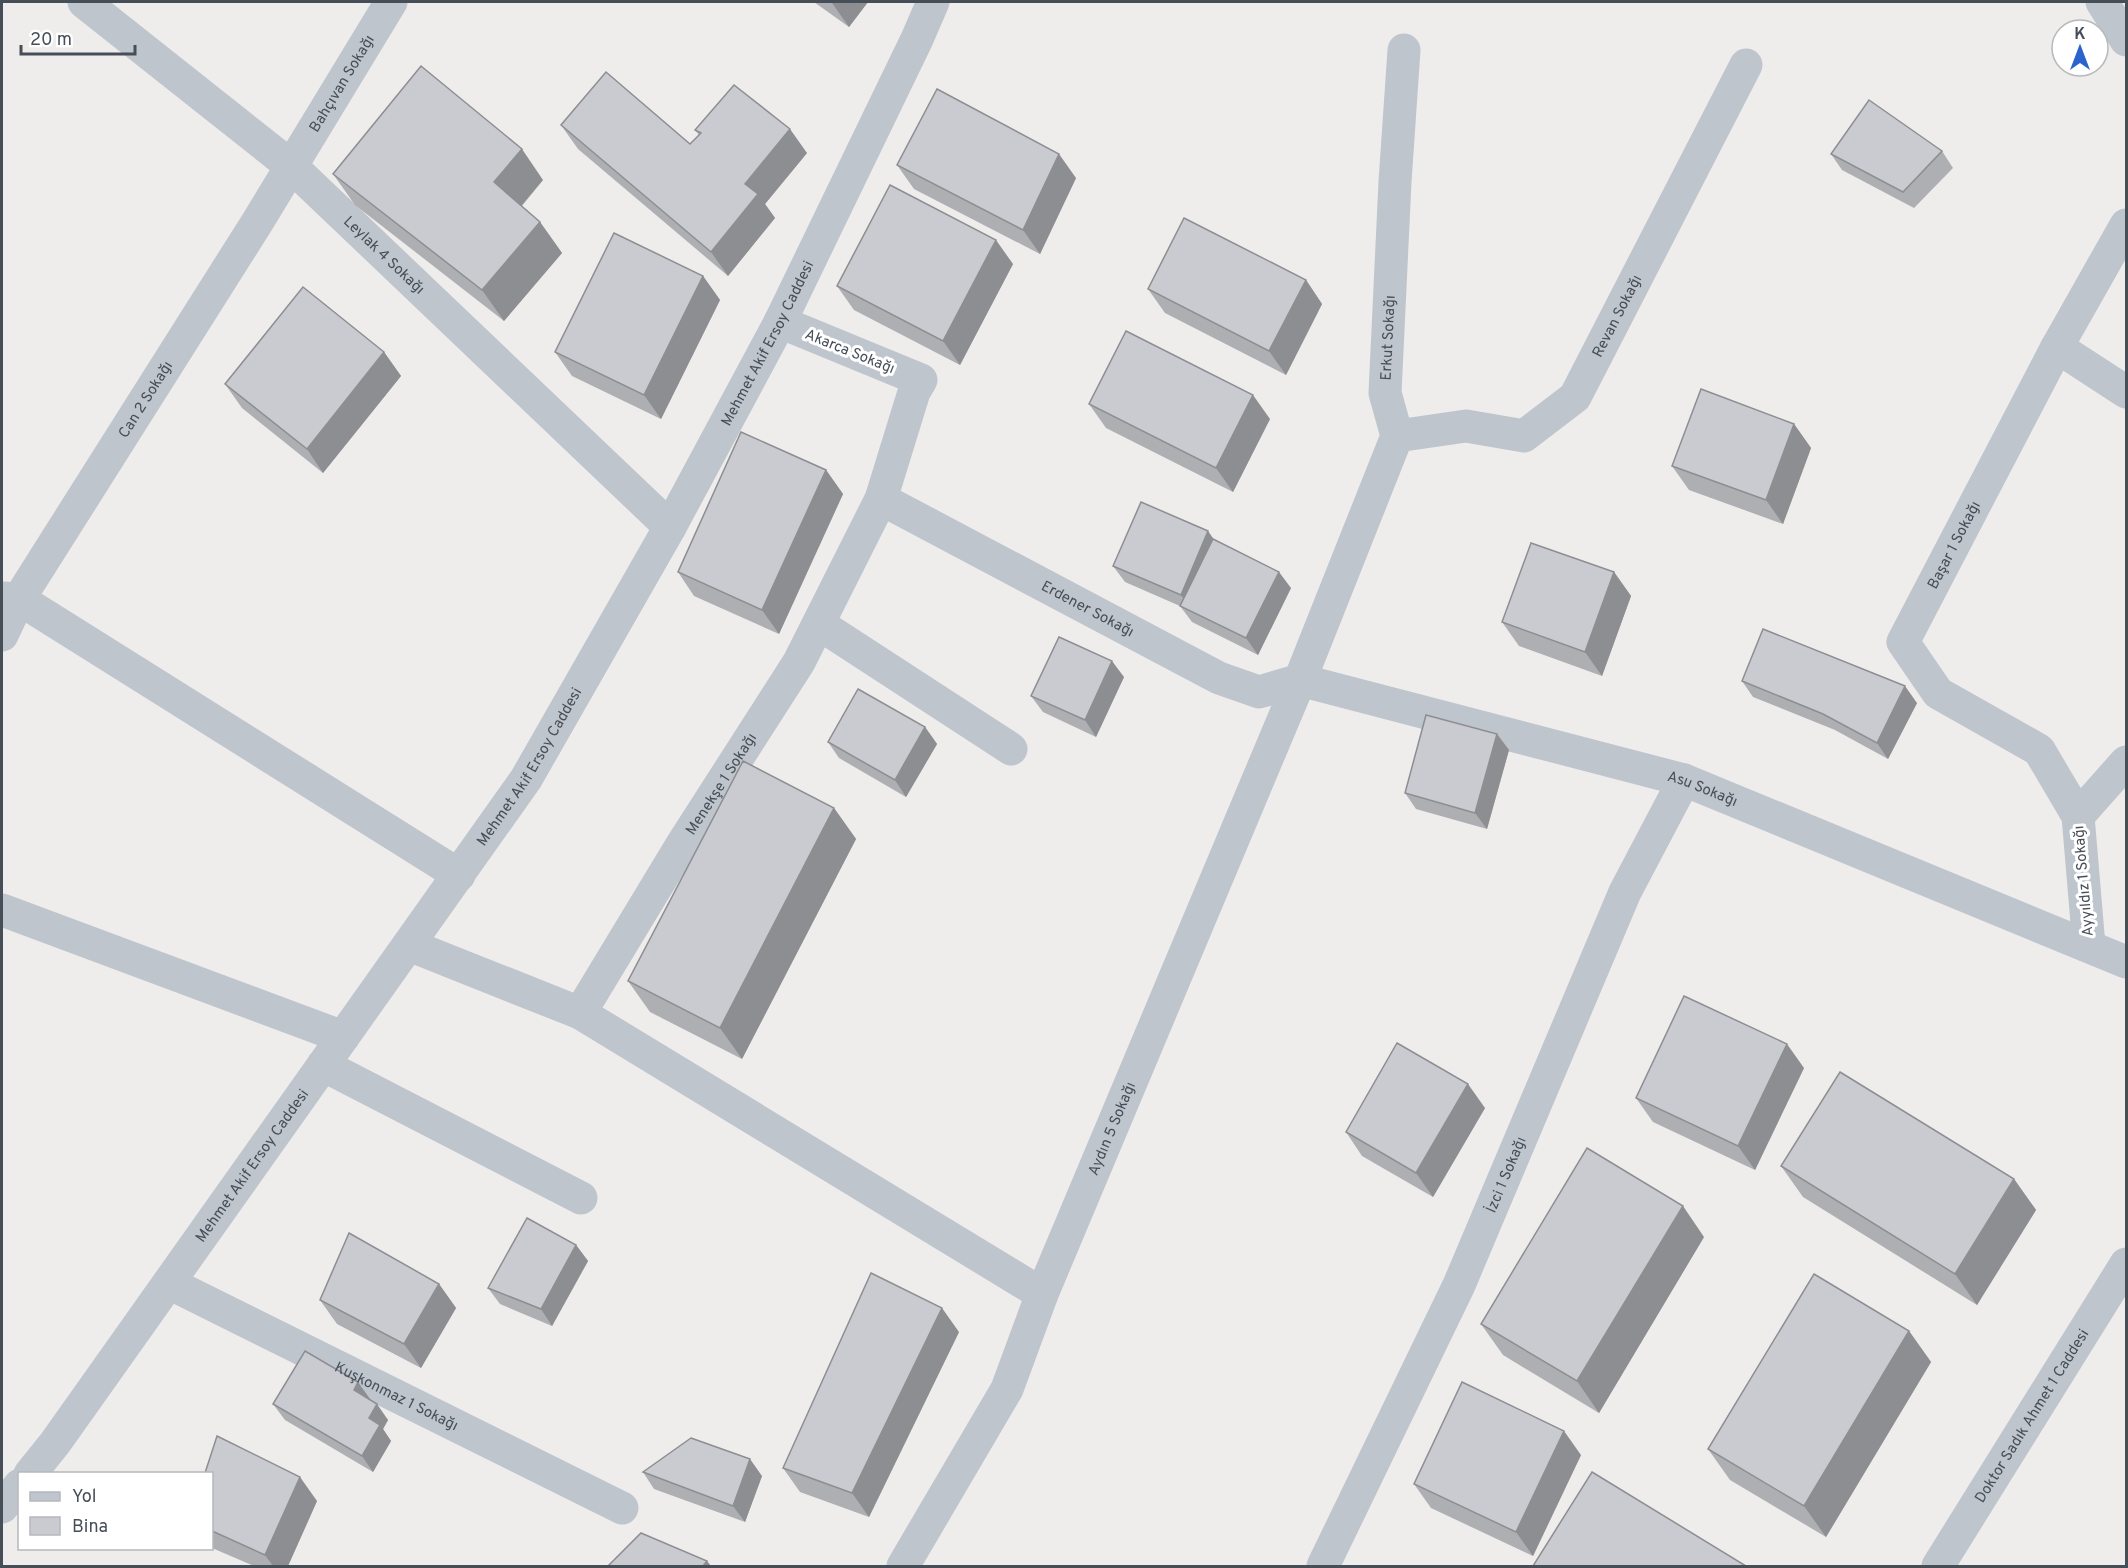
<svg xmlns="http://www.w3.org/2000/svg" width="2128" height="1568" viewBox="0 0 2128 1568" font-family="Overpass,sans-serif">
<rect width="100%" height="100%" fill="#efecec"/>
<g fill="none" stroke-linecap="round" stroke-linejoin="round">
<g stroke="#bec5cd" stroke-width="33">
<path id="s1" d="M84,2l207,164 379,361"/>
<path d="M2102,2l24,38"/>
<path d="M2057,347l69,45"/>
<path id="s2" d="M1397,436l69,-10 58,10 51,-39 171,-332"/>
<path id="s3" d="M881,499l338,179 40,14 41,-12"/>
<path d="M2,598l17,1 440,276"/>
<path d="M819,624l192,125"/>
<path id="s4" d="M2,635l17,-36 239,-378 133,-219"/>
<path id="s5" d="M1300,680l384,100 442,182"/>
<path id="s6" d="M2078,816l-39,-66 -101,-57 -35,-51 154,-295 69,-122"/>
<path d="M2,910l341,127"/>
<path id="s7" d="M409,945l171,68 101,-167 118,-184 82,-163 33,-107 7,-12 -141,-58"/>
<path d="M2089,946l-11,-130 48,-54"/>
<path d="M580,1013l462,281"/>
<path d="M323,1065l258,133"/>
<path id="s8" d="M169,1283l453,225"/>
<path id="s9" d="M30,1474l25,-31 471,-664 144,-252 110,-205 137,-283 16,-37"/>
<path d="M2,1507l18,-22"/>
<path id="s10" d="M903,1566l104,-177 35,-95 258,-614 97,-244 -12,-43 10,-211 9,-132"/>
<path id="s11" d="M1323,1566l136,-281 166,-393 59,-112"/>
<path id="s12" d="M1938,1566l188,-302"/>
</g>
</g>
<g fill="#aeafb3">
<path d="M814,2h54l-19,25z"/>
<path d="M561,125l129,19 9,-9 -4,-5 112,23 -42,51 10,14 -47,58 -150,-127z"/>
<path d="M1942,151l11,17 -39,40 -72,-38 -11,-16z"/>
<path d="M897,165l179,13 -36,76 -126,-65z"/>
<path d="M333,174l210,6 -21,26 18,16 22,31 -58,68 -149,-116z"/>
<path d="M1013,264l-53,101 -106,-55 -17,-24z"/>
<path d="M703,276l17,24 -59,119 -89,-43 -17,-24z"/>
<path d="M1306,280l16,24 -36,71 -121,-62 -17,-24z"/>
<path d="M384,352l17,24 -78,97 -81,-65 -17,-24z"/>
<path d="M1089,404l181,15 -37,73 -127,-64z"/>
<path d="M1794,424l17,24 -28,76 -94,-34 -17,-24z"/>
<path d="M826,470l17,24 -64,140 -85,-38 -16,-24z"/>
<path d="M1215,540l76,48 -33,67 -66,-33 -12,-16 -55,-24 -12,-16z"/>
<path d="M1614,572l17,24 -29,80 -83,-30 -17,-24z"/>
<path d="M1124,677l-28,60 -53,-25 -12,-16z"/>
<path d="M1742,681l175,22 -29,56 -53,-29 -82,-33z"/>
<path d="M925,727l12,17 -31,53 -67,-39 -11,-16z"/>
<path d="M1497,734l12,16 -22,79 -71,-20 -11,-16z"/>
<path d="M834,808l22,31 -114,220 -92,-47 -22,-31z"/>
<path d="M1804,1068l-49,102 -102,-48 -17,-24z"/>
<path d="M1485,1108l-52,89 -71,-41 -16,-24z"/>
<path d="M1781,1166l233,13 22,31 -59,95 -174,-108z"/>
<path d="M1704,1237l-105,176 -96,-58 -22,-31z"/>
<path d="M576,1245l12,16 -36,65 -52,-22 -12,-16z"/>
<path d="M439,1284l17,24 -35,60 -84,-44 -17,-24z"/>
<path d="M1909,1331l22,31 -105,175 -96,-57 -22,-31z"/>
<path d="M959,1332l-90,185 -69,-25 -17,-24z"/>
<path d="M369,1399l19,21 -5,9 8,12 -18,31 -88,-52 -12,-16z"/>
<path d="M1581,1455l-48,101 -102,-48 -17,-24z"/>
<path d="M643,1472l119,4 -17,46 -91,-33z"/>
<path d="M212,1473l105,28 -29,65h-34l-42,-18z"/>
</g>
<g fill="#8d8e92">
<path d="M833,2h35l-19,25 -17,-24z"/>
<path d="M790,129l17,24 -42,51 10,14 -47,58 -17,-24 34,-68z"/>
<path d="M522,149l21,31 -28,33 -21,-31z"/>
<path d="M1059,154l17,24 -36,76 -17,-24z"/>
<path d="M540,222l22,31 -58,68 -22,-31z"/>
<path d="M996,240l17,24 -53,101 -17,-24z"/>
<path d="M703,276l17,24 -59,119 -17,-24z"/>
<path d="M1306,280l16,24 -36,71 -17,-24z"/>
<path d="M384,352l17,24 -78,97 -16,-24z"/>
<path d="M1253,395l17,24 -37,73 -17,-24z"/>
<path d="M1794,424l17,24 -28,76 -17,-24z"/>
<path d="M826,470l17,24 -64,140 -17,-24z"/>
<path d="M1208,531l12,17 -28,64 -11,-17z"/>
<path d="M1279,572l12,16 -33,67 -12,-17z"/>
<path d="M1614,572l17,24 -29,80 -17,-24z"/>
<path d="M1112,661l12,16 -28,60 -11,-17z"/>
<path d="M1905,686l12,17 -29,56 -11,-16z"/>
<path d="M925,727l12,17 -31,53 -11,-17z"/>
<path d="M1497,734l12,16 -22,79 -12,-16z"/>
<path d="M834,808l22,31 -114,220 -22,-31z"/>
<path d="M1787,1044l17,24 -49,102 -17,-24z"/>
<path d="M1468,1084l17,24 -52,89 -17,-24z"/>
<path d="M2014,1179l22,31 -59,95 -22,-31z"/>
<path d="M1683,1206l21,31 -105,176 -22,-32z"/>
<path d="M576,1245l12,16 -36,65 -11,-17z"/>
<path d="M439,1284l17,24 -35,60 -17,-24z"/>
<path d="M942,1308l17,24 -90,185 -17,-24z"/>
<path d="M1909,1331l22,31 -105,175 -22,-31z"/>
<path d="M358,1382l12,17 -5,7 -11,-16z"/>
<path d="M377,1404l11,16 -5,9 8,12 -18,31 -11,-16 7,-38z"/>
<path d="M1564,1431l17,24 -48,101 -17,-24z"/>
<path d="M750,1459l12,17 -17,46 -12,-16z"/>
<path d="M300,1477l17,24 -29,65h-15l-8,-11z"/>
<path d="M707,1561l4,5h-8z"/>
</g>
<g fill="#cacbd0" stroke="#8d8e92" stroke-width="1.5">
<path d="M421,66l101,83 -28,33 46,40 -58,68 -149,-116z"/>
<path d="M606,72l84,72 11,-11 -6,-3 39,-45 56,44 -45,55 13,10 -47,58 -150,-127z"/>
<path d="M937,89l122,65 -36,76 -126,-65z"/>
<path d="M1869,100l73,51 -39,41 -72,-38z"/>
<path d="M890,185l106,55 -53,101 -106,-55z"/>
<path d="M1184,218l122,62 -37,71 -121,-62z"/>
<path d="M614,233l89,43 -59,119 -89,-43z"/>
<path d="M303,287l81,65 -77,97 -82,-65z"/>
<path d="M1126,331l127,64 -37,73 -127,-64z"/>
<path d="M1701,389l93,35 -28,76 -94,-34z"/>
<path d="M741,432l85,38 -64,140 -84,-38z"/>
<path d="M1141,502l67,29 -27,64 -68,-29z"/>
<path d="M1213,539l66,33 -33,66 -66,-32z"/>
<path d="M1531,543l83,29 -29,80 -83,-30z"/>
<path d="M1763,629l142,57 -28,57 -54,-29 -81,-33z"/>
<path d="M1059,637l53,24 -27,59 -54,-24z"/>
<path d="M858,689l67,38 -30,53 -67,-38z"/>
<path d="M1426,715l71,19 -22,79 -70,-20z"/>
<path d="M743,761l91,47 -114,220 -92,-47z"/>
<path d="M1684,996l103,48 -49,102 -102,-48z"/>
<path d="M1397,1043l71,41 -52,89 -70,-41z"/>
<path d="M1840,1072l174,107 -59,95 -174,-108z"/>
<path d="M1587,1148l96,58 -106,175 -96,-57z"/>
<path d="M527,1218l49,27 -35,64 -53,-21z"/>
<path d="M349,1233l90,51 -35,60 -84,-44z"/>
<path d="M871,1273l71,35 -90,185 -69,-25z"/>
<path d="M1814,1274l95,57 -105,175 -96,-57z"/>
<path d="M305,1351l53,31 -4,8 23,14 -8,14 11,7 -18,31 -89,-52z"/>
<path d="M1462,1382l102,49 -48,101 -102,-48z"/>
<path d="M217,1436l83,41 -35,78 -53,-24v-58h-7z"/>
<path d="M691,1438l59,21 -17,47 -90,-34z"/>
<path d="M1592,1472l154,94h-213z"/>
<path d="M641,1533l66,28 -4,5h-95z"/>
</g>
<g text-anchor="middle" stroke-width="6" stroke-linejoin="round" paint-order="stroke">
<g font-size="15" fill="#464e57" stroke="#fff">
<text dy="5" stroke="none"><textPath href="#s4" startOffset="648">Bahçıvan Sokağı</textPath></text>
<text dy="5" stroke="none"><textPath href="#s1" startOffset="393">Leylak 4 Sokağı</textPath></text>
<text dy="5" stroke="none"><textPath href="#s2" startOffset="284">Revan Sokağı</textPath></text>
<text dy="5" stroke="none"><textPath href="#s10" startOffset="1335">Erkut Sokağı</textPath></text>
<text dy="5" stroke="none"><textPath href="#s9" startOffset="1352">Mehmet Akif Ersoy Caddesi</textPath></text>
<text transform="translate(850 351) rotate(22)" y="5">Akarca Sokağı</text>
<text dy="5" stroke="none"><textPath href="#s4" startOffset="276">Can 2 Sokağı</textPath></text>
<text dy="5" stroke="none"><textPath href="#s6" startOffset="364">Başar 1 Sokağı</textPath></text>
<text dy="5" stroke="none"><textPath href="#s3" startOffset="234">Erdener Sokağı</textPath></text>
<text dy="5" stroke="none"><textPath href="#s9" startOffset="866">Mehmet Akif Ersoy Caddesi</textPath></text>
<text dy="5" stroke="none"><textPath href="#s7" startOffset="453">Menekşe 1 Sokağı</textPath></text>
<text dy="5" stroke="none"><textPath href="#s5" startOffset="417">Asu Sokağı</textPath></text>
<text transform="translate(2083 881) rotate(-95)" y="5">Ayyıldız 1 Sokağı</text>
<text dy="5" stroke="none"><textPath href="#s10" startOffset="486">Aydın 5 Sokağı</textPath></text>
<text dy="5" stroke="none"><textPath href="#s9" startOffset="380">Mehmet Akif Ersoy Caddesi</textPath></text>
<text dy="5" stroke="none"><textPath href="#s11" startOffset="432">İzci 1 Sokağı</textPath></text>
<text dy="5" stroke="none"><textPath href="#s8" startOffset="254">Kuşkonmaz 1 Sokağı</textPath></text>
<text dy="5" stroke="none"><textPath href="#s12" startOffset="177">Doktor Sadık Ahmet 1 Caddesi</textPath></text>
</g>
</g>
<rect width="2128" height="1568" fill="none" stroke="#464e57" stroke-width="6"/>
<rect x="18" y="1472" width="195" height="78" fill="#ffffff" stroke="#b5b8bc" stroke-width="1.5"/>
<rect x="30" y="1492" width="30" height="9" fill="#bec5cd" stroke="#b5b8bc" stroke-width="1.5"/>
<text x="72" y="1502" font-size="18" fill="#464e57">Yol</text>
<rect x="30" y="1517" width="30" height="18" fill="#cacbd0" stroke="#b5b8bc" stroke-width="1.5"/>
<text x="72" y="1532" font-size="18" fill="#464e57">Bina</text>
<g transform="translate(2080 48)"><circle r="28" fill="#ffffff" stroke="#b5b8bc" stroke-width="1.5"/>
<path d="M0-4.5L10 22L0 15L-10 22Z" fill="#2963cb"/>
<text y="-9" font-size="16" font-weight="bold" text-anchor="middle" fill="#464e57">K</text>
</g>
<path d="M21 45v9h114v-9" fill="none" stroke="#464e57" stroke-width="3"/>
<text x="30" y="45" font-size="18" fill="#464e57" stroke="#ffffff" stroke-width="4.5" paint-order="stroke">20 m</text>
</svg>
